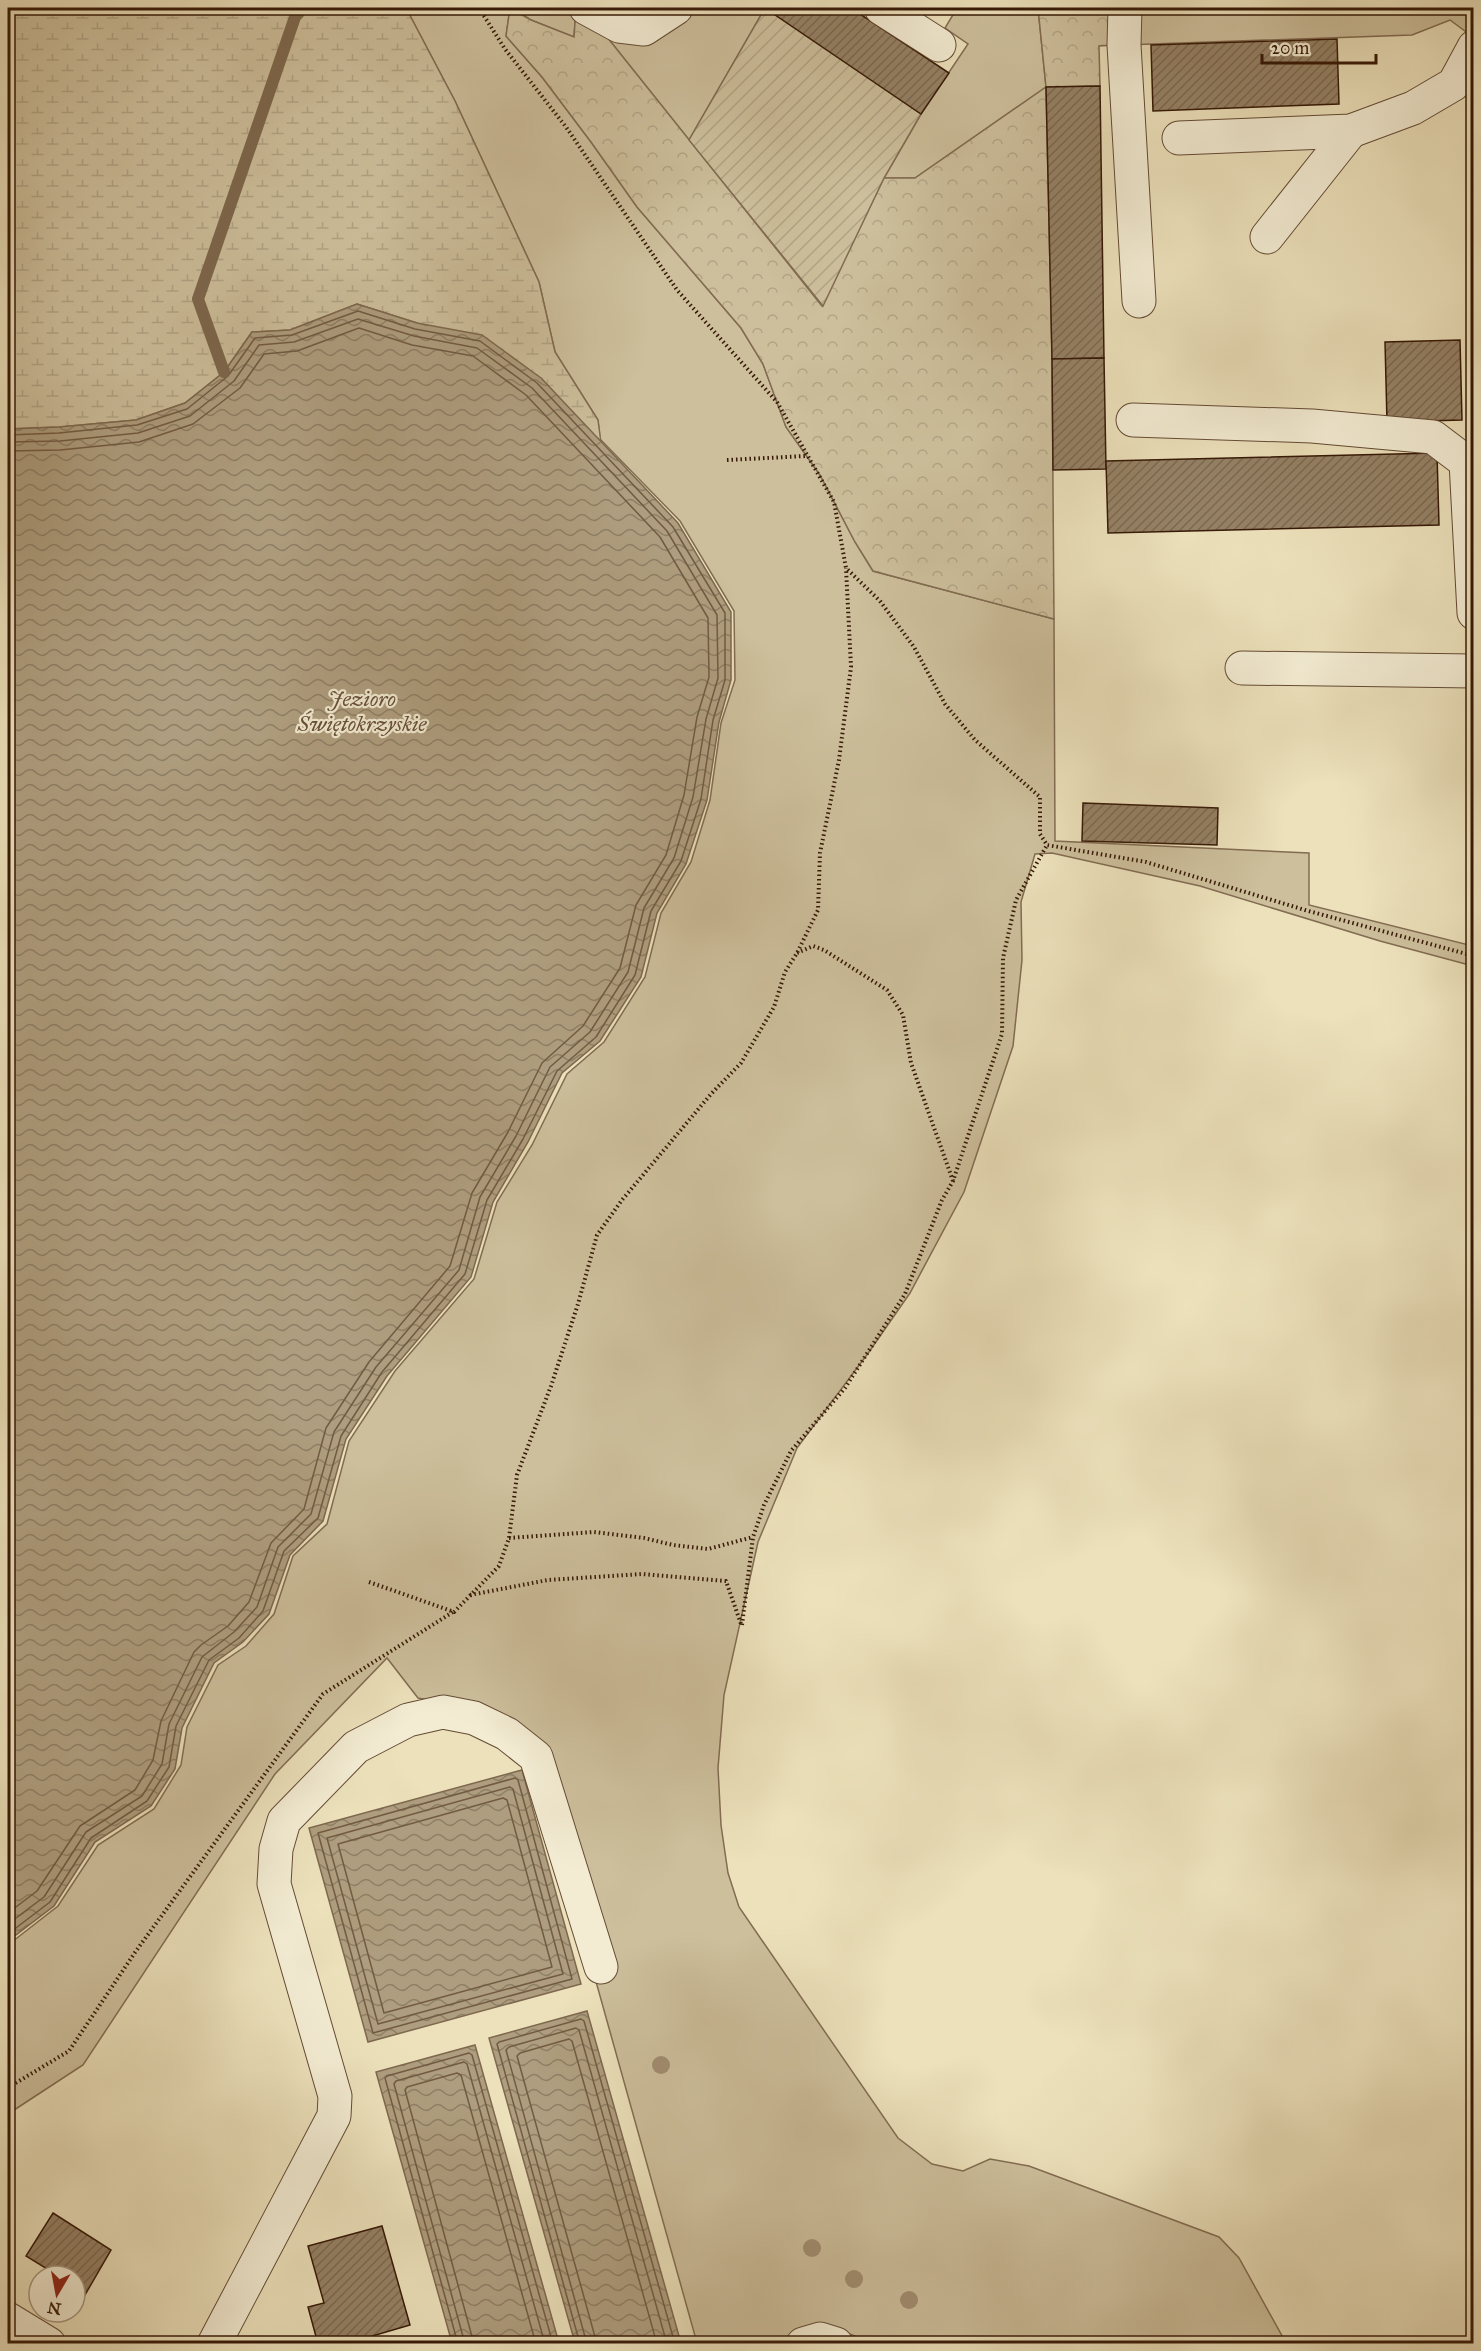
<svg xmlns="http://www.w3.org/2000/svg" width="1481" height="2351" viewBox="0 0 1481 2351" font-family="'IM FELL Great Primer',serif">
<defs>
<pattern id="forest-crowns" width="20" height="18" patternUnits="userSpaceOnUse" patternTransform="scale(1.5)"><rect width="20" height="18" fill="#cdbf9c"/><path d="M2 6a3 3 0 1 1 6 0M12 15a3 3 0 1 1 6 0" fill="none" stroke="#b1a485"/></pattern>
<pattern id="wetland-marsh" width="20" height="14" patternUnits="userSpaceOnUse" patternTransform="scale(1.5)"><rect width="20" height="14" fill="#cdbf9c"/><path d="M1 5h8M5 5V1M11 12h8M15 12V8" fill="none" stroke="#b1a485"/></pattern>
<pattern id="garden-furrows" width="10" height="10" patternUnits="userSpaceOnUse" patternTransform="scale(1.5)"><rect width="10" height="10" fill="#cdbf9c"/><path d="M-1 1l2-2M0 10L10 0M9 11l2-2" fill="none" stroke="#b1a485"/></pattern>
<pattern id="water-waves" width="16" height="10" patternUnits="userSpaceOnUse" patternTransform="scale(1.5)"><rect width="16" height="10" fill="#ae9d7e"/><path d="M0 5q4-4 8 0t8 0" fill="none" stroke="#8e7f65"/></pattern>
<pattern id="building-hatch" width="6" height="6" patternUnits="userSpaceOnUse" patternTransform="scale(1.5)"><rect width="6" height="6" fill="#958165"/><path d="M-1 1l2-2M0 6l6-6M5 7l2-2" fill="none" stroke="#7a6951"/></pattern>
</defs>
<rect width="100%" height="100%" fill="#ece1bb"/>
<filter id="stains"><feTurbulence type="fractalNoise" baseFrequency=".00333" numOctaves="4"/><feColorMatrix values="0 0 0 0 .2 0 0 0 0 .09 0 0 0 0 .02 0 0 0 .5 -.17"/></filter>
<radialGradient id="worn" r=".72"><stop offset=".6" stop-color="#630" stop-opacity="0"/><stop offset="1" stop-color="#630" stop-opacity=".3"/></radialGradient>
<g fill="#cdbf9c" stroke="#826c52" stroke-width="1.5">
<path d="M406,8h104l-4,28 36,41 49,65 46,65 104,121 22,36 23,63 34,48 35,67 18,29 181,48 1,222 254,12v52l164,41v20l-93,-25 -180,-55 -148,-33 -17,1 -14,48 1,58 -9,86 -49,146 -54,101 -41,59 -72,96 -39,94 -34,153 -6,73 3,57 7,48 11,34 159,231 34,26 31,7 27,-12 39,7 190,71 20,21 47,85 -421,1 -5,-6 -31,-12 -64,17h-68l-102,-365 -50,-233 -71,-37 -56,-10 -31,-40 -112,116 -192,291 -75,49v-169l50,-39 40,-61 56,-36 27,-44 6,-38 31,-62 28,-19 28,-32 19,-58 34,-32 22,-83 46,-70 79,-92 23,-77 35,-57 35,-71 37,-32 41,-65 16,-64 30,-51 19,-62 11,-77 14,-43 -1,-69 -54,-90 -80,-82 -2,-19 -43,-68 -16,-70 -84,-181z"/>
<path d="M513,8h63l-2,29 -43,-17z"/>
<path d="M690,8h75l-76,132 -94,-118z"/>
<path d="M957,8h81l8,79 -131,91h-31l37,-64 47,-70 -23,-16z"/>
<path d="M1115,8h358v29l-23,-17 -38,15 -288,10z"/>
</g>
<path fill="url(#forest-crowns)" stroke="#826c52" stroke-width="1.5" d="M510,8l21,12 43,17 2,-29 15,9 231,289 62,-128h31l131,-91 -8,-79h77v37l-16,1 1,40 -54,1 6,272 2,260 -181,-48 -18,-29 -35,-67 -34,-48 -23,-63 -22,-36 -104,-121 -46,-65 -49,-65 -36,-41z"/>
<path fill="url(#wetland-marsh)" stroke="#826c52" stroke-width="1.5" d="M8,8h398l49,93 84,181 16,70 43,68 3,23 -60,-65 -124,-55 -60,-19 -67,26 -38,2 -28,40 -39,31 -49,17 -77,7 -51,2z"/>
<path fill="url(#garden-furrows)" stroke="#826c52" stroke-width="1.5" d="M765,8l156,106 -37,64 -61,128 -134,-166z"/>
<g fill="url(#water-waves)" stroke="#7e684e" stroke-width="1.5">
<path d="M357,304l60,19 65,12 59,43 137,145 53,89v68l-12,42 -12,78 -21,64 -29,49 -16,64 -41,64 -38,32 -34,69 -35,60 -22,75 -84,99 -41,63 -23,82 -33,34 -21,59 -26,28 -29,21 -32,65 -7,41 -24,37 -56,36 -41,64 -46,35v-1512l51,-2 77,-7 49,-17 39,-31 28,-40 38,-2z"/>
<path d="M522,1770l59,214 -213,58 -59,-214z"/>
<path d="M587,2011l94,332h-106l-86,-305z"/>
<path d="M475,2045l84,298h-107l-76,-271z"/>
</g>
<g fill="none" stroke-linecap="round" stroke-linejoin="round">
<g stroke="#725b42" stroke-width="1.5">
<path d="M8,435l51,-2 78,-8 50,-16 41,-33 27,-38 37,-3 66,-24 57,18 65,12 57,42 136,144 52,86v67l-12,40 -12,79 -20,62 -30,50 -16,64 -39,62 -39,34 -34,68 -36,61 -22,74 -83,98 -41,64 -23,82 -34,33 -21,60 -24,27 -30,22 -33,66 -7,41 -22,34 -56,37 -41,64 -42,32"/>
<path d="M8,442l52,-1 78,-8 52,-17 44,-35 25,-36 35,-3 64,-23 56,17 63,12 55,40 135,143 50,84 1,63 -12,41 -13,78 -19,61 -30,50 -16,64 -38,60 -40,35 -34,69 -36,61 -21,73 -83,97 -42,65 -23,82 -33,33 -21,60 -23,25 -32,25 -33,67 -7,40 -20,32 -56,36 -42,65 -36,27"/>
<path d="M8,451l52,-1 79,-8 54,-18 47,-36 24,-34 33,-3 62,-23 53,17 61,11 53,39 134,142 48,81 1,59 -12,40 -13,78 -18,60 -30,50 -16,63 -37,58 -41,37 -34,69 -36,61 -22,73 -81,96 -43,66 -22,81 -33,34 -22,59 -21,24 -27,19 -7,7 -33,69 -8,39 -18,30 -55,36 -43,65 -29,22"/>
<path d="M515,1778l3,2 54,199 -199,54 -55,-200z"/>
<path d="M510,1787l3,2 50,185 -185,50 -51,-186z"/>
<path d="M503,1798l4,2 45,167 -168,46 -46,-169z"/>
<path d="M458,2344l-73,-266 2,-2 82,-23 3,2 81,289"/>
<path d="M465,2344l-71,-260 2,-3 68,-19 3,2 78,280"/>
<path d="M474,2344l-69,-254 2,-3 50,-14 4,2 75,269"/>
<path d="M580,2344l-83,-300 2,-2 82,-23 3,2 91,323"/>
<path d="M587,2344l-81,-294 3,-3 67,-19 3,2 88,314"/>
<path d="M597,2344l-80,-288 3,-3 49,-14 3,2 85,303"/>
</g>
<path stroke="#7e684e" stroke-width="12" d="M224,372l-26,-73 97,-282 8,-9"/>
</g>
<g fill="url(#building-hatch)" stroke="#361907" stroke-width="1.5">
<path d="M765,8h86l98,65 -28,41z"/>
<path d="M1337,39l2,65 -186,7 -2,-66z"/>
<path d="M1100,86l4,272 -52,1 -6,-272z"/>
<path d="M1460,340l2,80 -75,2 -2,-80z"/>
<path d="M1104,358l2,111 -53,1 -1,-111z"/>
<path d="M1437,453l2,72 -331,8 -2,-72z"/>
<path d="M1083,803l135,5 -1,37 -135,-4z"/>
<path d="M53,2213l58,37 -33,57 -3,-2v-29h-29l3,-6 -23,-14z"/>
<path d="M382,2226l28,99 -65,19h-27l-10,-37 16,-4 -16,-57z"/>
</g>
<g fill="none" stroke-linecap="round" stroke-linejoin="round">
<g stroke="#644b34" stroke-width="35">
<g id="minor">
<path d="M586,8l33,18 25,3 32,-21"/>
<path d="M881,8l58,37"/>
<path d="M1125,8l-1,37 15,256"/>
<path d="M1179,138l172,-7 62,-23 41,-24 20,-37"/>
<path d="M1267,237l84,-106"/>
<path d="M1133,420l179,6 121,11 33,25 8,151"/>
<path d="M1242,668l232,3"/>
<path d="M8,2319l41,25"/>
<path d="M214,2344l120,-228 1,-20 -61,-212 2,-35 8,-28 72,-74 52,-27 35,-8 31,6 33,16 29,23 65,210"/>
<path d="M803,2344l17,-5 16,5"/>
</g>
</g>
<g stroke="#361907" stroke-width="4" stroke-dasharray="1.5 3" stroke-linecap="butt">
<path d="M479,8l26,41 61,78 111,163 100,112 57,100 12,66 34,33 34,46 31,57 30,36 65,57v37l7,11 99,17 159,48 169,46"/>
<path d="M727,460l79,-4"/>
<path d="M797,953l16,-7 11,4 63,40 16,25 8,48 42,118"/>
<path d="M509,1538l85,-6 50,6 29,7 35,4 45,-12"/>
<path d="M369,1582l85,30 45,-46 10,-28 8,-63 34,-89 27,-82 19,-69 25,-35 89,-106 30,-31 33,-56 11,-35 12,-19 21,-43 2,-57 19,-93 12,-93 -5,-99"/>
<path d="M470,1595l78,-15 94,-6 84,7 15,43"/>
<path d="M742,1625l11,-88 11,-32 27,-54 54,-63 60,-94 37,-94 11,-19 49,-147 1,-76 13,-58 31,-55"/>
<path d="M8,2094l6,-10 55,-33 67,-100 187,-257 130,-82"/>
</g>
<use href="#minor" stroke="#f3ecd3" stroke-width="33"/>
</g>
<g fill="#a18e71">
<circle cx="661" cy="2065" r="9"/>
<circle cx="812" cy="2248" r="9"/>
<circle cx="854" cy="2279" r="9"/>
<circle cx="909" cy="2300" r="9"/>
</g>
<g text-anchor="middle" stroke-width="4.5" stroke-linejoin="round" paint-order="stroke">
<g font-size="22" font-style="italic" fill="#664e37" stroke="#f3ecd3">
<text x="362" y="706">Jezioro<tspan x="362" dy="25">Świętokrzyskie</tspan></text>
</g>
</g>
<rect width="1481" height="2351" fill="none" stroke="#ece1bb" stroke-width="30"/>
<rect x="9" y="9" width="1463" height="2333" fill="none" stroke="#361907" stroke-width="3"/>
<rect x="15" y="15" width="1451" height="2321" fill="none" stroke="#361907" stroke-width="1.5"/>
<g transform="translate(57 2294) rotate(190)"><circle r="28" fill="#f3ecd3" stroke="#a79881" stroke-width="1.5"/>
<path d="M0-4.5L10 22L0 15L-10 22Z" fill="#8f2418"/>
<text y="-9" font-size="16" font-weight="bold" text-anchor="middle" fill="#361907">N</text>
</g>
<path d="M1262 54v9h114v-9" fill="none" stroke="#361907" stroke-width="3"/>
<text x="1271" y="54" font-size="18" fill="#361907" stroke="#f3ecd3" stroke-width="4.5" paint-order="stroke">20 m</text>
<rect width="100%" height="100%" filter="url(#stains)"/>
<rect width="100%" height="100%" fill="url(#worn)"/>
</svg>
